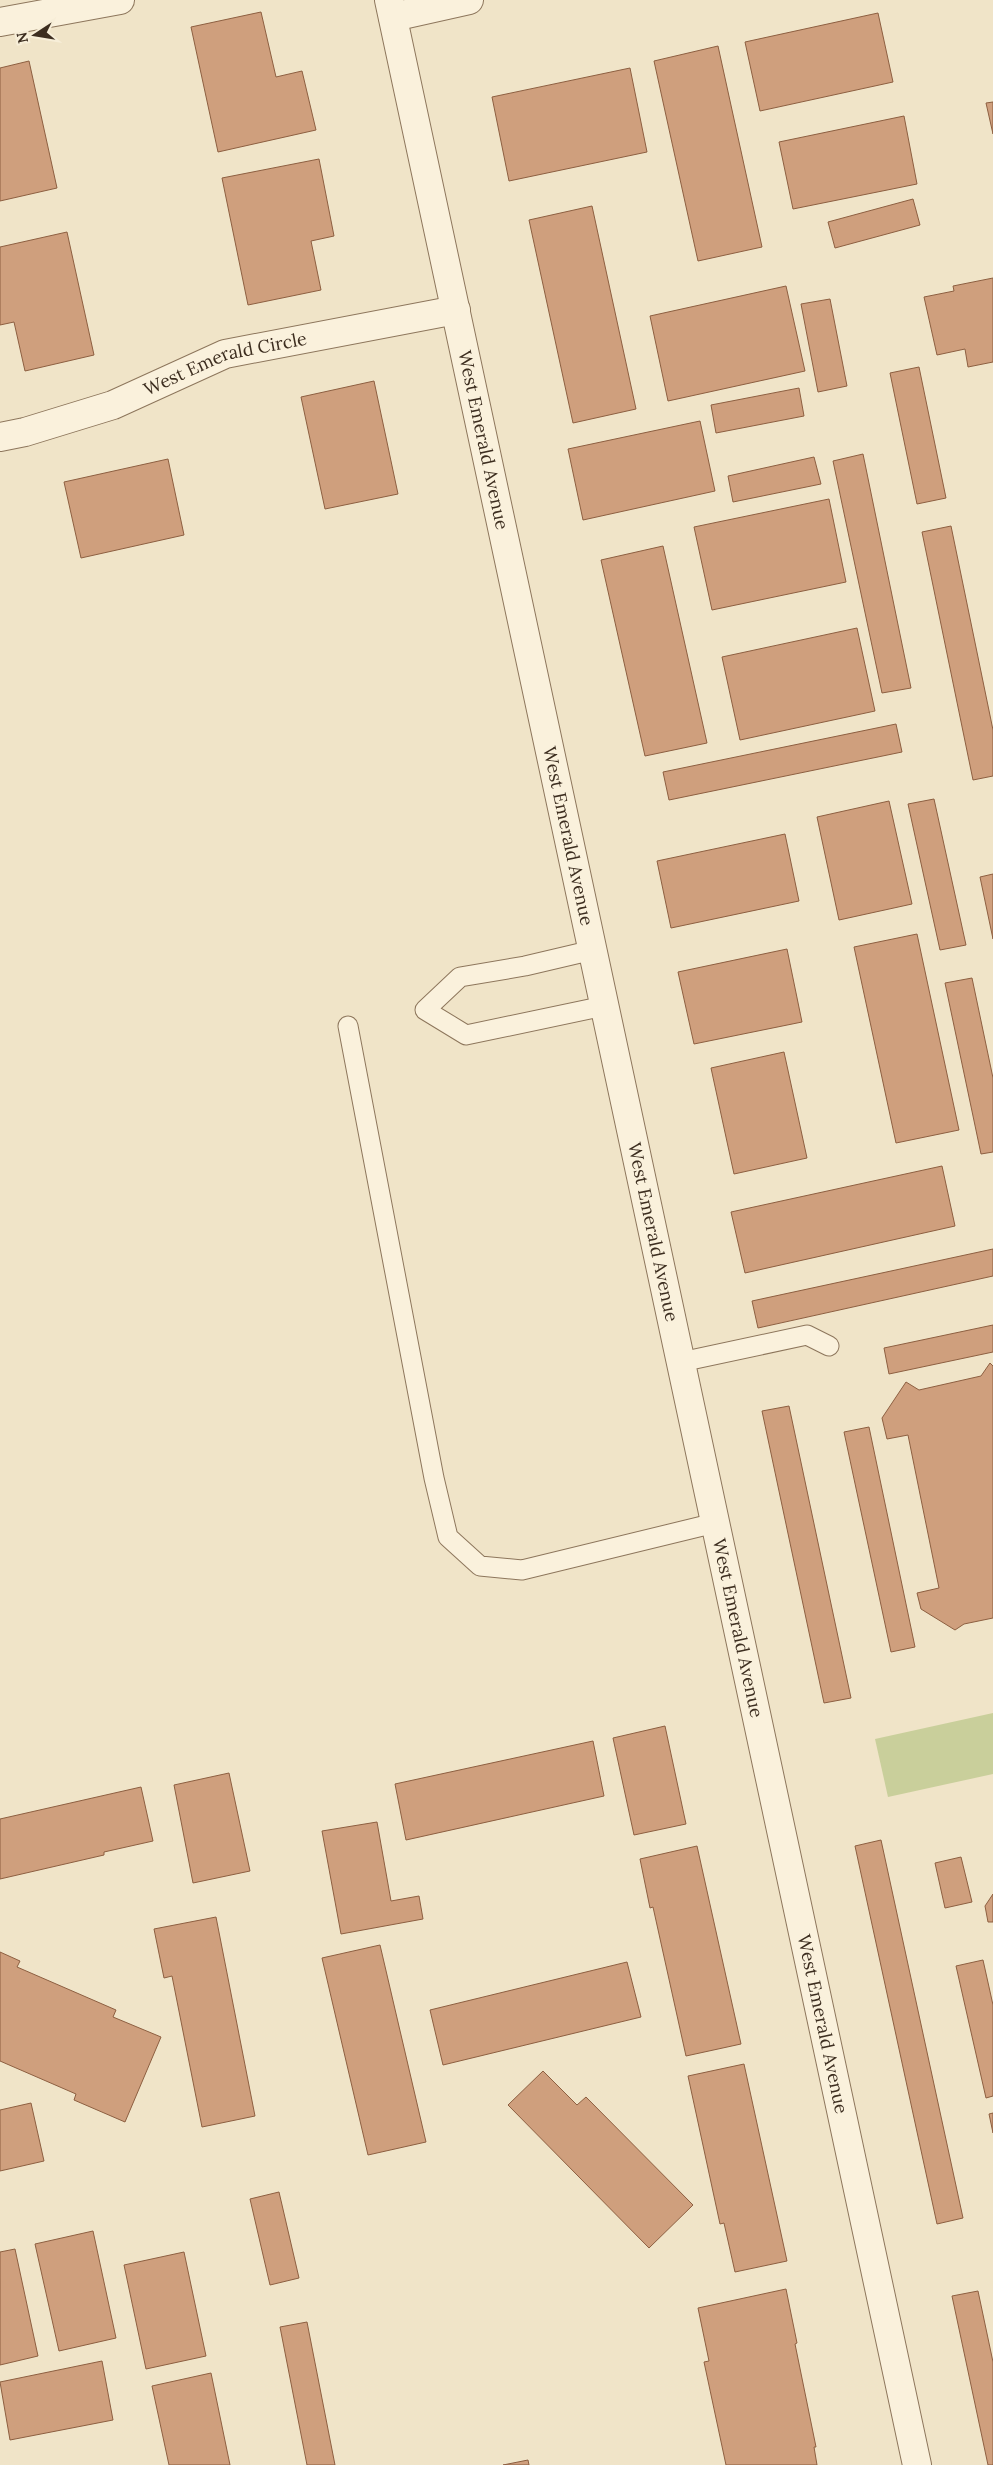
<svg xmlns="http://www.w3.org/2000/svg" width="993" height="2465" viewBox="0 0 993 2465" font-family="Lora,serif">
<rect width="100%" height="100%" fill="#f0e4c8"/>
<path fill="#c9cf9b" d="M993,1713v61l-105,23 -13,-58z"/>
<g fill="#cf9f7d" stroke="#8d5f41">
<path d="M261,12l15,65 26,-6 14,59 -98,22 -27,-125z"/>
<path d="M878,13l15,69 -133,29 -15,-69z"/>
<path d="M718,46l44,201 -64,14 -44,-200z"/>
<path d="M29,61l28,127 -57,13v-133z"/>
<path d="M630,68l17,84 -138,29 -17,-84z"/>
<path d="M993,102v32l-7,-31z"/>
<path d="M904,116l13,68 -124,25 -14,-67z"/>
<path d="M319,159l15,77 -23,5 10,49 -73,15 -26,-127z"/>
<path d="M913,199l7,26 -85,23 -7,-26z"/>
<path d="M592,206l44,203 -63,14 -44,-203z"/>
<path d="M67,232l27,123 -69,16 -11,-49 -14,3v-78z"/>
<path d="M993,278v84l-25,5 -3,-18 -28,6 -13,-58 30,-6 -1,-5z"/>
<path d="M786,286l19,85 -137,30 -18,-85z"/>
<path d="M830,299l17,87 -29,6 -17,-88z"/>
<path d="M919,367l27,131 -29,6 -27,-131z"/>
<path d="M374,381l24,113 -73,15 -24,-112z"/>
<path d="M799,388l5,28 -88,17 -5,-28z"/>
<path d="M700,421l15,70 -132,29 -15,-71z"/>
<path d="M863,454l48,234 -29,5 -49,-232z"/>
<path d="M814,457l7,27 -88,18 -5,-26z"/>
<path d="M168,459l16,76 -103,23 -17,-76z"/>
<path d="M829,499l17,83 -134,28 -18,-83z"/>
<path d="M951,526l42,204v46l-20,4 -51,-248z"/>
<path d="M663,546l44,197 -62,13 -44,-196z"/>
<path d="M857,628l18,83 -135,29 -18,-83z"/>
<path d="M896,724l6,28 -233,48 -6,-28z"/>
<path d="M934,799l32,146 -26,5 -32,-146z"/>
<path d="M889,801l23,103 -73,16 -22,-103z"/>
<path d="M785,834l14,67 -128,27 -14,-67z"/>
<path d="M993,874v65l-13,-62z"/>
<path d="M917,934l42,196 -63,13 -42,-196z"/>
<path d="M787,949l15,73 -108,22 -16,-72z"/>
<path d="M972,978l21,100v74l-12,2 -36,-171z"/>
<path d="M784,1052l23,106 -73,16 -23,-106z"/>
<path d="M942,1166l13,60 -210,47 -14,-61z"/>
<path d="M993,1249v27l-235,52 -6,-27z"/>
<path d="M993,1325v27l-104,22 -5,-26z"/>
<path d="M990,1363l3,3v252l-29,6 -9,6 -34,-21 -4,-16 22,-5 -31,-153 -21,4 -5,-21 24,-36 13,8 62,-14z"/>
<path d="M789,1406l62,292 -27,5 -62,-292z"/>
<path d="M869,1427l46,220 -24,5 -47,-220z"/>
<path d="M665,1726l21,98 -52,11 -21,-97z"/>
<path d="M593,1741l11,55 -198,44 -11,-56z"/>
<path d="M229,1773l21,98 -57,12 -19,-98z"/>
<path d="M141,1787l12,54 -49,11v3l-104,24v-60z"/>
<path d="M377,1822l14,79 28,-5 4,23 -82,15 -19,-103z"/>
<path d="M881,1840l82,378 -26,6 -82,-378z"/>
<path d="M697,1846l44,198 -55,12 -33,-149 -3,1 -10,-49z"/>
<path d="M961,1857l11,45 -27,6 -10,-45z"/>
<path d="M993,1894v28h-5l-3,-16z"/>
<path d="M216,1917l39,199 -53,11 -30,-151 -8,2 -10,-49z"/>
<path d="M380,1945l46,197 -58,13 -46,-197z"/>
<path d="M0,1952l20,9 -3,6 99,43 -3,7 48,20 -36,85 -51,-22 2,-6 -76,-33z"/>
<path d="M983,1960l10,45v91l-7,2 -30,-132z"/>
<path d="M627,1962l14,55 -198,48 -13,-55z"/>
<path d="M744,2064l43,197 -52,11 -11,-49 -4,1 -32,-148z"/>
<path d="M543,2071l34,34 9,-8 107,108 -44,43 -141,-143z"/>
<path d="M31,2103l13,58 -44,10v-61z"/>
<path d="M993,2113v20l-4,-19z"/>
<path d="M279,2192l20,86 -29,7 -20,-86z"/>
<path d="M93,2231l23,107 -57,13 -24,-107z"/>
<path d="M15,2249l23,107 -38,9v-113z"/>
<path d="M184,2252l22,104 -60,13 -22,-104z"/>
<path d="M786,2289l11,54 -2,1 21,103h-2l3,18h-91l-22,-103 5,-1 -11,-53z"/>
<path d="M978,2291l15,71v103h-5l-36,-169z"/>
<path d="M307,2322l28,143h-28l-27,-138z"/>
<path d="M102,2361l11,59 -103,20 -10,-58z"/>
<path d="M211,2373l19,92h-61l-17,-79z"/>
<path d="M528,2460l1,5h-26z"/>
</g>
<g fill="none" stroke-linecap="round" stroke-linejoin="round">
<g stroke="#8d765c" stroke-width="21">
<g id="service">
<path d="M593,950l-68,16 -65,11 -35,33 41,25 138,-29"/>
<path d="M348,1026l86,452 14,59 32,29 42,4 193,-47"/>
<path d="M681,1362l126,-27 22,11"/>
</g>
</g>
<g stroke="#8d765c" stroke-width="30">
<g id="minor">
<path id="s1" d="M389,0l528,2465"/>
<path d="M393,17l76,-17"/>
<path d="M0,22l120,-22"/>
<path id="s2" d="M0,437l25,-5 88,-27 112,-51 231,-44"/>
</g>
</g>
<use href="#service" stroke="#faf1dc" stroke-width="19"/>
<use href="#minor" stroke="#faf1dc" stroke-width="28"/>
</g>
<g text-anchor="middle" stroke-width="4" stroke-linejoin="round" paint-order="stroke">
<g font-size="18" fill="#3d2e20" stroke="#f7eed8">
<text dy="6" stroke="none"><textPath href="#s2" startOffset="238">West Emerald Circle</textPath></text>
<text dy="6" stroke="none"><textPath href="#s1" startOffset="450">West Emerald Avenue</textPath></text>
<text dy="6" stroke="none"><textPath href="#s1" startOffset="855">West Emerald Avenue</textPath></text>
<text dy="6" stroke="none"><textPath href="#s1" startOffset="1260">West Emerald Avenue</textPath></text>
<text dy="6" stroke="none"><textPath href="#s1" startOffset="1665">West Emerald Avenue</textPath></text>
<text dy="6" stroke="none"><textPath href="#s1" startOffset="2070">West Emerald Avenue</textPath></text>
</g>
</g>
<g transform="translate(35 35) rotate(258)" stroke="#f7eed8" stroke-width="4" paint-order="stroke">
<path d="M0-4L9 19L0 12L-9 19Z" fill="#3d2e20"/>
<text y="-8" font-size="14" font-weight="bold" text-anchor="middle" fill="#3d2e20">N</text>
</g>
</svg>
